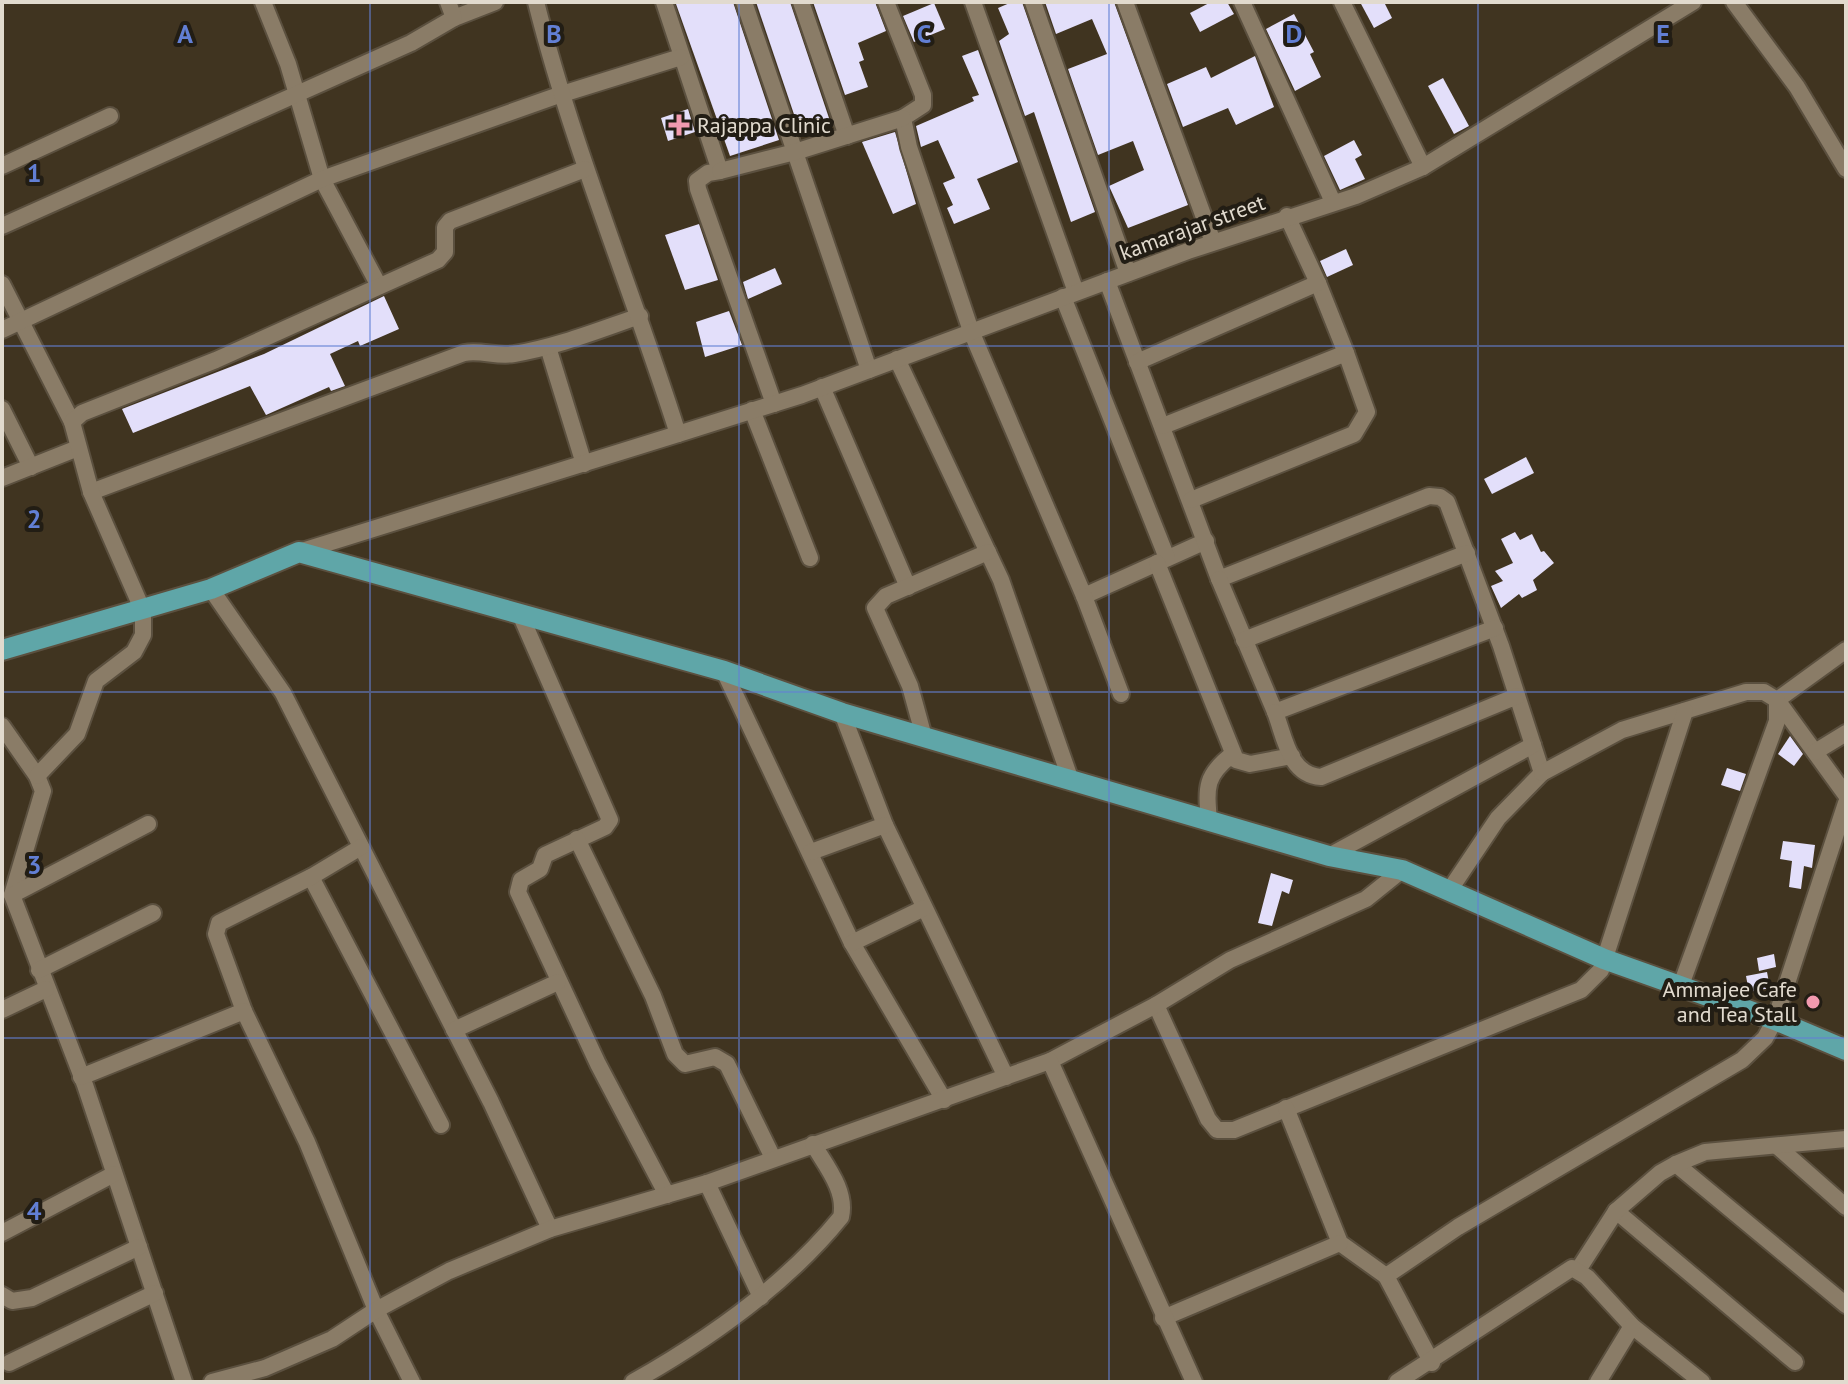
<svg xmlns="http://www.w3.org/2000/svg" width="1848" height="1384" viewBox="0 0 1848 1384" font-family="'PT Sans',sans-serif">
<rect width="100%" height="100%" fill="#403420"/>
<g fill="#e3dffa">
<path d="M682,2h51l46,138 -49,16 -54,-152z"/>
<path d="M756,2h34l41,122 -30,11z"/>
<path d="M813,2h62l11,29 -28,12 6,17 -5,2 9,25 -23,8z"/>
<path d="M1012,2h10l73,210 -24,10 -37,-110 -9,4 -26,-75 10,-7 -11,-26z"/>
<path d="M1045,2h69l74,203 -60,23 -19,-42 35,-16 -11,-29 -35,14 -30,-86 39,-15 -15,-35 -36,15z"/>
<path d="M1211,2h16l7,12 -34,18 -10,-19z"/>
<path d="M1360,2h24l8,16 -18,10z"/>
<path d="M934,3l11,26 -31,13 -11,-26z"/>
<path d="M1294,14l20,38 -4,2 11,23 -26,14 -29,-62z"/>
<path d="M978,50l40,112 -41,17 13,30 -36,15 -7,-16 6,-3 -10,-22 12,-5 -17,-38 -17,7 -5,-21 58,-25 -2,-4 7,-2 -17,-39z"/>
<path d="M1255,56l19,51 -38,18 -8,-17 -45,19 -16,-43 39,-17 5,11z"/>
<path d="M1443,78l26,48 -15,8 -26,-48z"/>
<path d="M688,109l7,23 -27,9 -7,-23z"/>
<path d="M895,132l21,72 -23,10 -31,-72z"/>
<path d="M1354,140l8,15 -7,4 10,20 -25,11 -16,-34z"/>
<path d="M699,224l19,56 -33,10 -20,-55z"/>
<path d="M1346,249l7,16 -26,12 -7,-16z"/>
<path d="M775,268l7,16 -34,15 -5,-17z"/>
<path d="M384,296l15,33 -39,17 -2,-5 -28,13 15,32 -14,5 -2,-4 -63,28 -16,-29 -117,47 -11,-24 142,-55z"/>
<path d="M729,311l13,34 -37,12 -9,-35z"/>
<path d="M1526,457l8,16 -42,21 -8,-15z"/>
<path d="M1515,532l5,8 12,-6 9,18 3,-1 10,12 -21,17 4,10 -15,8 -3,-4 -18,14 -10,-22 12,-5 -8,-10 18,-8 -12,-24z"/>
<path d="M1790,736l13,18 -9,12 -16,-12z"/>
<path d="M1727,768l19,6 -6,17 -19,-6z"/>
<path d="M1783,841l32,4 -3,23 -8,-2 -3,23 -12,-2 3,-26 -12,-2z"/>
<path d="M1271,873l22,7 -4,14 -7,-3 -10,35 -14,-3z"/>
<path d="M1774,954l2,13 -17,4 -2,-13z"/>
<path d="M1767,972l3,16 -21,4 -3,-16z"/>
</g>
<g fill="none" stroke-linecap="round" stroke-linejoin="round">
<g stroke="#5b503f" stroke-width="20">
<g id="minor">
<path d="M263,2l25,62 34,115 57,107"/>
<path d="M664,2l56,169 -12,2 -11,8 1,8 76,215"/>
<path d="M744,2l125,368"/>
<path d="M801,2l46,134"/>
<path d="M886,2l37,93v10l-20,13 6,29 62,184 113,265 122,-55"/>
<path d="M973,2l103,290"/>
<path d="M1033,2l95,271"/>
<path d="M1125,2l88,240"/>
<path d="M1242,2l91,200"/>
<path d="M1342,2l81,165"/>
<path d="M1734,2l63,85 49,82"/>
<path d="M454,18l41,-16"/>
<path d="M2,166l108,-50"/>
<path d="M720,171l75,-19 108,-34"/>
<path d="M2,226l409,-183 43,-25 -6,-16"/>
<path d="M1107,281l112,298 210,-83 11,1 7,5 54,144 41,127 -44,45 -49,73"/>
<path d="M1318,283l28,70"/>
<path d="M2,284l70,138"/>
<path d="M1063,297l104,261"/>
<path d="M2,330l320,-151 237,-84 122,-38"/>
<path d="M548,347l36,117"/>
<path d="M897,359l104,221 70,201"/>
<path d="M1137,362l181,-79 -31,-67"/>
<path d="M822,387l86,200"/>
<path d="M2,409l29,58"/>
<path d="M752,410l58,148"/>
<path d="M1163,426l183,-73 21,59 -13,22 -163,66"/>
<path d="M678,434l124,-39 386,-144 168,-55 67,-29 270,-165"/>
<path d="M2,478l76,-30"/>
<path d="M91,492l373,-139c18,-3 33,4 50,1 43,-7 85,-24 126,-38"/>
<path d="M299,552l379,-118c-46,-145 -105,-285 -142,-432"/>
<path d="M1157,563l79,197 14,4 42,-8"/>
<path d="M1219,579l56,133 220,-84"/>
<path d="M211,589l72,104 208,409 59,127"/>
<path d="M1084,596l37,98"/>
<path d="M520,614l90,206 -5,7 -60,28 -5,14 -19,11 -3,12 80,172 69,131"/>
<path d="M1244,640l223,-87"/>
<path d="M1846,650l-69,50 69,95"/>
<path d="M724,671l128,272 92,157"/>
<path d="M1275,712c10,26 14,63 46,65l196,-81"/>
<path d="M842,713l43,112 121,252"/>
<path d="M2,726l35,50 6,15 -31,104"/>
<path d="M924,737l-14,-51 -35,-78 11,-12 102,-44"/>
<path d="M1815,752l31,-19"/>
<path d="M1542,773l80,-43 124,-38h18l13,8v21l-97,267"/>
<path d="M37,776l40,-42 19,-53 38,-29 9,-17v-24l-52,-119 -19,-70 10,-9 134,-53 222,-100 7,-8v-25l5,-6 135,-52"/>
<path d="M1209,821c-3,-34 -4,-46 24,-67"/>
<path d="M148,824l-136,71 73,190 99,297"/>
<path d="M577,839l76,157 22,58 10,10 30,-7 12,7 46,94"/>
<path d="M811,852l74,-27"/>
<path d="M1329,856l204,-111"/>
<path d="M311,877l130,248"/>
<path d="M852,943l72,-35"/>
<path d="M39,970l114,-57"/>
<path d="M1156,1005l52,114 9,11h17l347,-140 20,-20 84,-259"/>
<path d="M2,1010l44,-21"/>
<path d="M244,1011l-28,-77 3,-11 92,-46 50,-30"/>
<path d="M454,1030l104,-48"/>
<path d="M1050,1061l106,-56 74,-45 136,-61 36,-29"/>
<path d="M81,1077l163,-66 63,131 69,168 36,72"/>
<path d="M1286,1108l54,135 46,33"/>
<path d="M1777,1146l69,61"/>
<path d="M1676,1164l170,141"/>
<path d="M707,1183l54,114"/>
<path d="M1616,1211l179,151"/>
<path d="M2,1233l112,-59"/>
<path d="M1578,1270l38,-59 44,-38 16,-9 29,-12 141,-13"/>
<path d="M2,1295l10,6 20,-3 107,-51"/>
<path d="M1163,1318l177,-75"/>
<path d="M9,1363l146,-70"/>
<path d="M1432,1363l-46,-87 72,-49 284,-167 23,-22 10,-18 71,-217"/>
<path d="M212,1382l53,-14 67,-29 44,-29 73,-39 101,-42 157,-46 343,-122 144,321"/>
<path d="M633,1382c76,-43 153,-97 208,-165 6,-26 -15,-51 -28,-73"/>
<path d="M1397,1382l175,-114 15,9 45,49 70,56"/>
<path d="M1598,1382l34,-56"/>
</g>
</g>
<g stroke="#5b503f" stroke-width="24">
<path id="major" d="M2,650l209,-61 88,-37 425,119 118,42 487,143 73,14 202,89 171,61 71,30"/>
</g>
<use href="#minor" stroke="#8a7c67" stroke-width="16"/>
<use href="#major" stroke="#5fa6a8" stroke-width="20"/>
</g>
<path fill="none" stroke="#627fd4" stroke-width="2" stroke-opacity="0.55" d="M370,2v1380M739,2v1380M1109,2v1380M1478,2v1380M2,346h1844M2,692h1844M2,1038h1844"/>
<g fill="#f29aaf" stroke="#221d14" stroke-width="3">
<path d="M675 113h8v8h8v8h-8v8h-8v-8h-8v-8h8z"/>
<circle cx="1813" cy="1002" r="8"/>
</g>
<g text-anchor="middle" stroke-width="8" stroke-linejoin="round" paint-order="stroke">
<g font-size="22" fill="#e1dace" stroke="#221d14" text-anchor="start">
<text x="697" y="133">Rajappa Clinic</text>
<text x="1797" y="997" text-anchor="end">Ammajee Cafe<tspan x="1797" dy="25">and Tea Stall</tspan></text>
</g>
<g font-size="22" fill="#e1dace" stroke="#221d14">
<text transform="translate(1192 227) rotate(-20)" y="8">kamarajar street</text>
</g>
</g>
<g font-size="26" text-anchor="middle" font-weight="bold" fill="#627fd4" stroke="#221d14" stroke-width="8" stroke-linejoin="round" paint-order="stroke">
<text x="185" y="43">A</text>
<text x="554" y="43">B</text>
<text x="924" y="43">C</text>
<text x="1294" y="43">D</text>
<text x="1663" y="43">E</text>
<text x="34" y="182">1</text>
<text x="34" y="528">2</text>
<text x="34" y="874">3</text>
<text x="34" y="1220">4</text>
</g>
<rect width="1848" height="1384" fill="none" stroke="#e1dace" stroke-width="8"/>
</svg>
